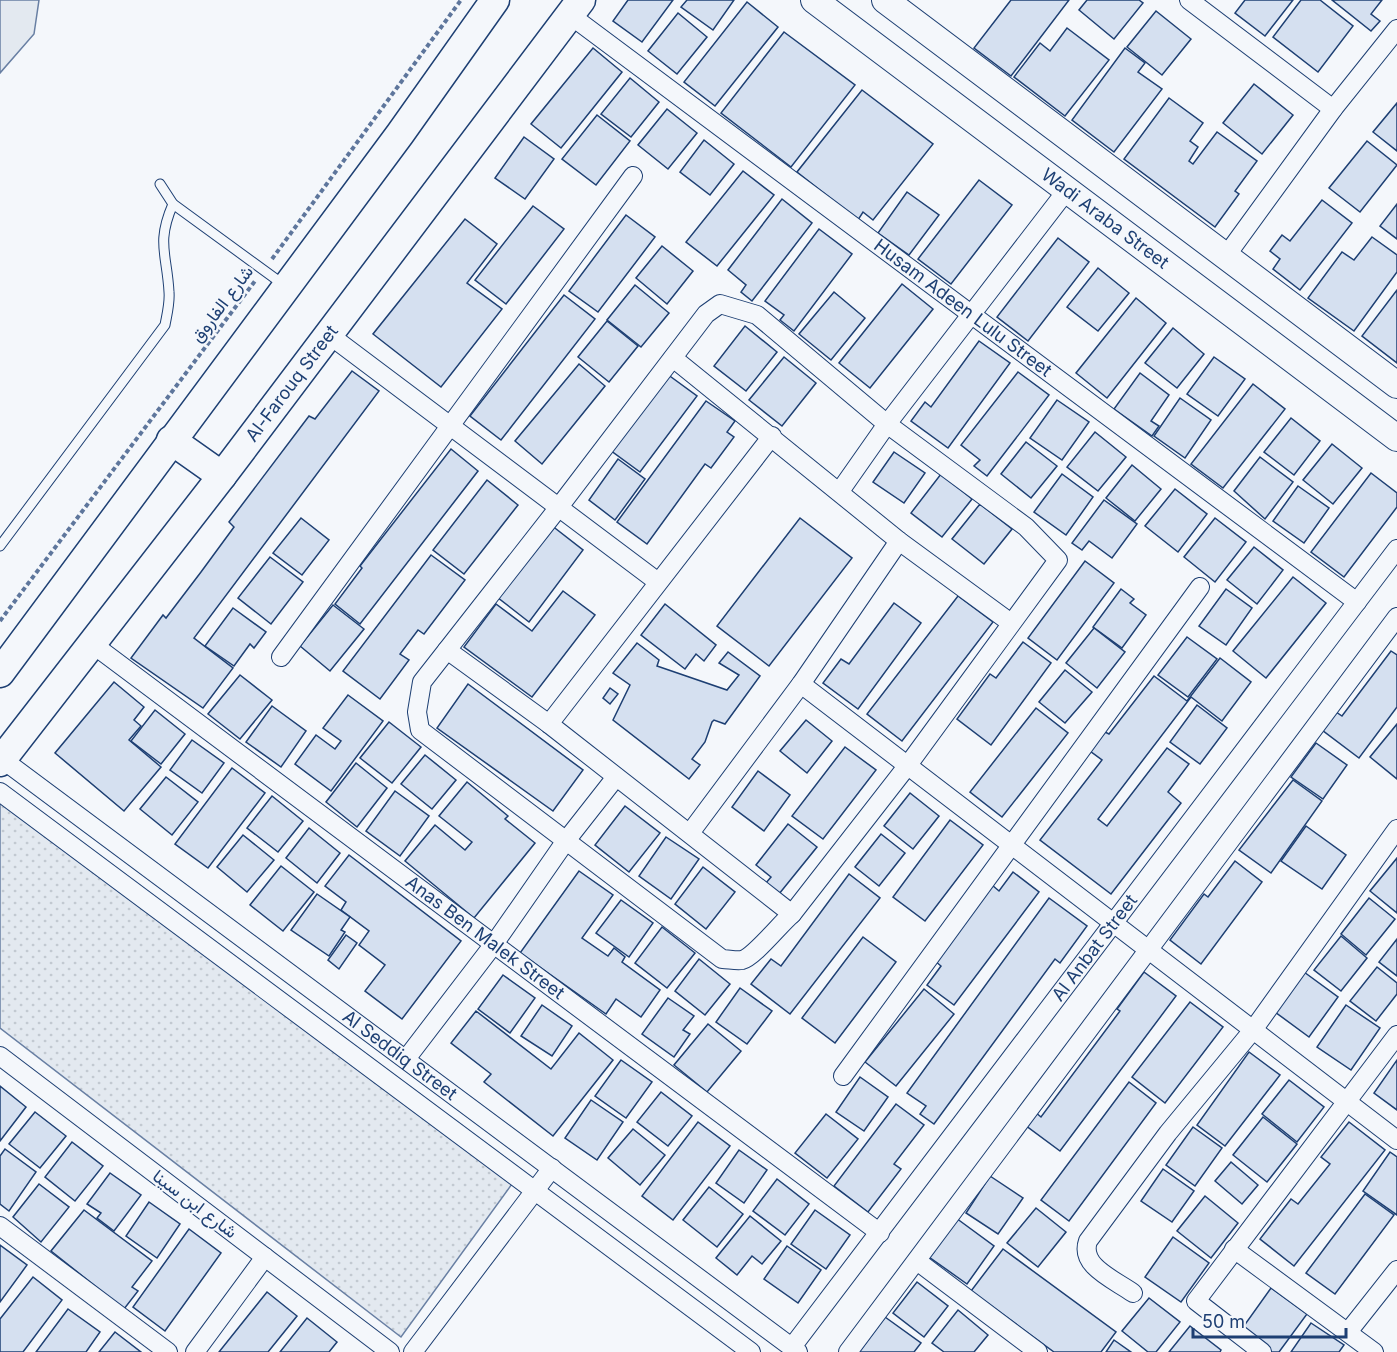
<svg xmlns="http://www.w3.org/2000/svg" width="1397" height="1352" viewBox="0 0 1397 1352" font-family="Inter,Vazirmatn,sans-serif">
<defs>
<pattern id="park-dots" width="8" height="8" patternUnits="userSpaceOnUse" patternTransform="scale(1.5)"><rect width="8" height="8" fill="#e3e9f0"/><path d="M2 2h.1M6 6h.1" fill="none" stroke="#c2c9d1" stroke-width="1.8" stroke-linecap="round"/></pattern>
</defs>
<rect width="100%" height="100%" fill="#f4f7fb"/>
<path fill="#e3e9f0" stroke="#687fa3" stroke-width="1.5" d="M0,0h39l-5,34 -34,39z"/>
<path fill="url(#park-dots)" stroke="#687fa3" stroke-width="1.5" d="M0,792l517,385 -116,160 -401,-309z"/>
<g fill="#d5e0f0" stroke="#1d3f73" stroke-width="1.5">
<path d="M628,0h45l-31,42 -29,-21z"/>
<path d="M687,0h47l-21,30 -32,-23z"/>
<path d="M1011,0h58l-58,76 -37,-28z"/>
<path d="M1087,0h52l4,3 -29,36 -35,-29z"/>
<path d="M1245,0h48l-28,36 -30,-23z"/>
<path d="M1301,0h19l33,26 -35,46 -45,-35z"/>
<path d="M1332,0h50l-11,14 9,7 -9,10z"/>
<path d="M747,2l31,25 -63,79 -31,-24z"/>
<path d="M1156,11l35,28 -29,36 -35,-28z"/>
<path d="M678,13l29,24 -30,37 -29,-23z"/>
<path d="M1067,28l42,32 -44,56 -51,-39 26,-34 10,8z"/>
<path d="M784,32l71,53 -64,82 -70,-54z"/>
<path d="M593,48l29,24 -61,76 -30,-24z"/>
<path d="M1125,48l20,15 -7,9 24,17 -48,63 -42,-32z"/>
<path d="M630,78l29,24 -28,35 -30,-23z"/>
<path d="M1254,84l39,31 -31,39 -39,-31z"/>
<path d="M862,90l71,54 -60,76 -10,-8 -5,8 -61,-48z"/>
<path d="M1169,98l34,25 -13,18 8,6 -9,14 4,3 24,-32 40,29 -22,30 4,3 -24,33 -91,-68z"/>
<path d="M1397,103v48l-24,-19z"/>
<path d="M667,109l30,24 -29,36 -30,-24z"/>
<path d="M597,115l33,26 -34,44 -34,-26z"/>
<path d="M524,137l30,22 -29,40 -30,-21z"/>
<path d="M704,140l30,24 -24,31 -30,-23z"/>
<path d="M1367,141l30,24 -37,47 -31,-24z"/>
<path d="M743,171l31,24 -57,71 -31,-24z"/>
<path d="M979,180l33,25 -61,79 -33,-25z"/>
<path d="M907,192l32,23 -30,40 -31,-22z"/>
<path d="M782,199l30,24 -60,78 -11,-9 5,-7 -18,-15z"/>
<path d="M1322,200l30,23 -52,67 -27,-21 7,-10 -10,-8 12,-16 8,6z"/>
<path d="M1397,204v35l-17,-13z"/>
<path d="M533,206l31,23 -58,75 -31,-24z"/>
<path d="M626,215l29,22 -57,75 -29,-21z"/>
<path d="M465,219l32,25 -30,39 35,26 -61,78 -68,-53z"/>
<path d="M819,229l33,25 -58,77 -14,-11 4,-5 -19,-14z"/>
<path d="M1372,237l25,18v17l-43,59 -46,-33 34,-46 12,8z"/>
<path d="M1058,238l31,24 -61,79 -31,-24z"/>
<path d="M662,246l31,25 -26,33 -31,-26z"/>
<path d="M1098,268l31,25 -31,38 -31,-24z"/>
<path d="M902,284l31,25 -63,79 -31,-25z"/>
<path d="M635,285l34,28 -28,34 -34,-27z"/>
<path d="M1397,290v73l-35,-27z"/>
<path d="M834,292l31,26 -34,42 -32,-26z"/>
<path d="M564,295l31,24 -94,121 -31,-24z"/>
<path d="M1136,298l30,25 -59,75 -31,-25z"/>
<path d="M607,321l31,25 -29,36 -31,-25z"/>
<path d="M745,326l32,26 -31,39 -32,-25z"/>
<path d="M1173,328l31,26 -27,34 -32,-25z"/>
<path d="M979,341l31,22 -62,85 -37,-27 14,-19 6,5z"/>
<path d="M784,357l32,26 -34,43 -33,-26z"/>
<path d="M1214,357l31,22 -27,37 -31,-22z"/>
<path d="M579,364l26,22 -63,78 -27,-23z"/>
<path d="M352,371l27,20 -185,247 39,30 -30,40 -72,-50 32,-43 3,3 35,-46 33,-45 -5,-5 80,-106 6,3z"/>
<path d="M1018,372l31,23 -62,81 -13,-10 6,-6 -19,-15z"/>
<path d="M1140,373l29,22 -18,26 8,5 -7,10 -38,-27z"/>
<path d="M667,374l30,22 -57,76 -30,-22z"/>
<path d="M1253,384l32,25 -62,79 -32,-24z"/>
<path d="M1180,398l31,22 -26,38 -31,-22z"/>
<path d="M1057,400l32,22 -27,38 -32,-22z"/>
<path d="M706,401l29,20 -8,11 7,5 -23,31 -6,-4 -58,80 -30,-22z"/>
<path d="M1291,418l29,23 -26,34 -30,-23z"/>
<path d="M1095,432l31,25 -28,34 -31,-24z"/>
<path d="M1026,442l31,24 -26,32 -30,-24z"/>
<path d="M1332,444l30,24 -29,36 -30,-24z"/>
<path d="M451,449l27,22 -118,153 -25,-20 27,-36 -2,-2z"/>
<path d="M894,452l31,21 -21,30 -31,-21z"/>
<path d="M1260,457l33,25 -28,37 -31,-28z"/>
<path d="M618,459l27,20 -30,41 -26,-20z"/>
<path d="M1132,465l29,24 -26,32 -29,-23z"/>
<path d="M1371,473l26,20v14l-53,70 -33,-25z"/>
<path d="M941,474l31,25 -30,38 -31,-24z"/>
<path d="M1062,474l31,23 -27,38 -32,-23z"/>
<path d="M487,480l31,25 -54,69 -31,-24z"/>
<path d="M1298,486l31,22 -25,35 -31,-22z"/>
<path d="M1175,489l32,25 -29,38 -33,-26z"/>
<path d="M1104,500l33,24 -25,34 -23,-17 -7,9 -10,-7z"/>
<path d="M980,504l32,25 -28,35 -32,-25z"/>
<path d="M301,518l28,22 -27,35 -29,-22z"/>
<path d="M800,518l52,40 -83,108 -52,-40z"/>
<path d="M1215,518l31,24 -31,40 -31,-25z"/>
<path d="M551,525l32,25 -54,72 -32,-25z"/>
<path d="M1254,547l29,23 -26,34 -30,-24z"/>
<path d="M431,555l34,25 -41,54 -6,-4 -18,24 9,6 -29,39 -37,-28z"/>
<path d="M270,557l33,25 -32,42 -33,-26z"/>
<path d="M1085,561l29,22 -57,77 -29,-22z"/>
<path d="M1293,577l33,26 -60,75 -33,-27z"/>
<path d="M1121,589l13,10 -4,4 16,12 -24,33 -29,-21z"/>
<path d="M1226,589l26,19 -26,37 -27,-19z"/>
<path d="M563,591l32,24 -63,82 -68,-50 32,-43 36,27z"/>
<path d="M958,596l35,26 -91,119 -35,-27z"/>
<path d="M894,603l27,20 -63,86 -35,-26 18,-24 8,5z"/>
<path d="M665,604l51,41 -12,16 -8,-7 -11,15 -44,-34z"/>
<path d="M333,605l31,24 -34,42 -30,-25z"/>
<path d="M233,608l33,24 -12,16 -4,-4 -16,22 -29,-20z"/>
<path d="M1094,628l31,24 -28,36 -31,-25z"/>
<path d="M1187,637l30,22 -29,38 -30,-22z"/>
<path d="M1023,642l28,21 -60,82 -34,-26 33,-45 6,4z"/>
<path d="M637,643l22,17 -2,6 70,24 12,-15 -20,-12 9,-11 32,24 -35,48 -11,-4 -2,2 -7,20 -13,17 8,6 -11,14 -76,-59 17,-35 -17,-12z"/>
<path d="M1391,651l6,4v52l-38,51 -37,-28 14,-18 6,4z"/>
<path d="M1220,658l31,24 -29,39 -31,-24 -93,122 9,7 60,-78 22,16 -21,28 13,11 -70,91 -71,-54 62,-80 -12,-9 15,-19 4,2 45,-58 33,25z"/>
<path d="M1065,670l27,22 -27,31 -26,-21z"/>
<path d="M240,675l32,25 -32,39 -32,-25z"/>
<path d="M114,682l30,25 -10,13 7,6 -12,14 32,27 -37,44 -69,-58z"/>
<path d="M468,684l115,86 -30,41 -116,-83z"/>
<path d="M610,688l8,6 -8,10 -7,-6z"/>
<path d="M348,695l35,26 -52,70 -36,-27 21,-29 19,14 6,-8 -18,-13z"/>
<path d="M1197,705l30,23 -27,36 -30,-22z"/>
<path d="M272,706l34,25 -25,36 -35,-25z"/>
<path d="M1036,708l32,25 -66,84 -32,-25z"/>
<path d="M155,710l30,24 -24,30 -30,-23z"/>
<path d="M806,720l26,21 -25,32 -27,-22z"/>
<path d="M389,722l32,25 -29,36 -32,-25z"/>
<path d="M1397,724v55l-27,-22z"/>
<path d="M192,740l32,23 -22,30 -32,-23z"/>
<path d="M1316,743l31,22 -24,34 -32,-22z"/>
<path d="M845,747l31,23 -53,69 -31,-23z"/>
<path d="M425,755l31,25 -24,29 -31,-25z"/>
<path d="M356,763l31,25 -30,39 -31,-25z"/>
<path d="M232,768l33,25 -57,75 -33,-24z"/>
<path d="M758,771l32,24 -26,36 -32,-24z"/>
<path d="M166,777l32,25 -26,33 -32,-26z"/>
<path d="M1293,780l29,21 -51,72 -32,-23z"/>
<path d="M467,782l41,34 -3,3 30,24 -61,75 -69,-57 30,-36 30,25 7,-8 -33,-26z"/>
<path d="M395,791l34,25 -29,40 -34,-25z"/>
<path d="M910,793l29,23 -26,33 -29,-23z"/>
<path d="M272,796l31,25 -25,31 -31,-24z"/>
<path d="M625,806l35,27 -31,39 -34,-27z"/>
<path d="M950,820l33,25 -58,76 -32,-24z"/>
<path d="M788,824l29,23 -38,47 -14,-10 6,-7 -15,-12z"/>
<path d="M1306,826l40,29 -24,34 -41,-28z"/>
<path d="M309,828l31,25 -23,30 -31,-25z"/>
<path d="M881,834l24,19 -26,33 -24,-19z"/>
<path d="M243,835l31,25 -27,32 -30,-25z"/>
<path d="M666,837l33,22 -28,40 -32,-23z"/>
<path d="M349,855l112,86 -59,78 -37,-28 20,-26 -26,-20 10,-14 -28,-21 5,-8 -21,-16z"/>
<path d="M1397,858v55l-27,-22z"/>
<path d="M1235,861l27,21 -61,82 -31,-24 34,-46 4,3z"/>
<path d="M281,866l33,26 -31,39 -33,-26z"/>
<path d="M703,867l32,25 -29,37 -31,-25z"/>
<path d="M579,871l34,24 -31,43 26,18 6,-8 11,9 -3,5 38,28 -19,27 -25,-18 -10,15 -86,-61z"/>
<path d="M1013,872l26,20 -85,113 -27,-20 14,-19 -6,-5 57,-76 7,6z"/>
<path d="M849,874l31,24 -90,116 -39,-30 20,-25 10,7z"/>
<path d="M317,894l33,23 -9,13 4,2 -16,24 -38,-26z"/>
<path d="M1049,898l38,28 -27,37 -5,-4 -121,165 -14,-10 6,-8 -19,-13z"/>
<path d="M1369,898l26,21 -29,36 -25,-21z"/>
<path d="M621,900l32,23 -24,34 -33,-24z"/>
<path d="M662,927l33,26 -28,35 -32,-25z"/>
<path d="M346,935l11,8 -18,26 -11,-9z"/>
<path d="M1341,936l26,22 -26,33 -27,-21z"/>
<path d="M863,937l33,25 -61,81 -33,-25z"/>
<path d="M1397,939v37l-18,-14z"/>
<path d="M699,959l31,25 -25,31 -30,-24z"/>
<path d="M1377,967l20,16v11l-21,27 -26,-20z"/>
<path d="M1144,972l32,24 -116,155 -35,-26 10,-13 6,5 79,-106 -3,-2z"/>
<path d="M1304,972l34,25 -29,40 -34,-25z"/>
<path d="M503,975l32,23 -25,35 -32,-24z"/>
<path d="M740,988l32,23 -25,33 -31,-22z"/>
<path d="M924,989l30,25 -58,72 -31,-24z"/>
<path d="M668,998l26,18 -11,14 7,4 -16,23 -32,-23z"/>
<path d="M1190,1002l33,25 -58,76 -33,-26z"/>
<path d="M542,1005l30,21 -20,30 -31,-20z"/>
<path d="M1346,1005l34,23 -29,42 -34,-23z"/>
<path d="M476,1011l75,58 28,-36 34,27 -60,76 -69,-54 7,-8 -40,-31z"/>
<path d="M708,1024l33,27 -34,41 -33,-27z"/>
<path d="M1249,1052l31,23 -55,71 -28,-21z"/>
<path d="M621,1060l31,22 -26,36 -31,-22z"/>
<path d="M1397,1060v50l-23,-17z"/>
<path d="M860,1077l28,20 -24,34 -28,-19z"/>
<path d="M1289,1080l35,27 -27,35 -35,-28z"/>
<path d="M1129,1082l27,21 -87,118 -28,-21z"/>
<path d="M0,1086l26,21 -26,34z"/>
<path d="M661,1092l31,24 -24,30 -31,-24z"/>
<path d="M591,1100l32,22 -26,38 -32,-22z"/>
<path d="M896,1104l28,21 -30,39 7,5 -33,43 -34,-26z"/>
<path d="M35,1112l31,24 -26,32 -31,-24z"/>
<path d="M826,1114l32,25 -31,39 -32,-25z"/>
<path d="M1263,1117l34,27 -30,38 -34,-27z"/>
<path d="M698,1122l32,24 -57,74 -31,-24z"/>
<path d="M1349,1122l36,28 -91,116 -34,-27 31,-40 7,5 32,-40 -9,-7z"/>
<path d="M1193,1127l29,21 -27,38 -29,-21z"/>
<path d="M633,1129l32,26 -25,30 -32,-27z"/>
<path d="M72,1142l31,24 -28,35 -30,-24z"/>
<path d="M5,1149l31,23 -27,39 -9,-7v-48z"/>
<path d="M739,1150l28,20 -23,33 -28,-20z"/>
<path d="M1390,1152l7,5v58l-34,-24z"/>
<path d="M1231,1162l27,23 -16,19 -27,-23z"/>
<path d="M1163,1169l31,22 -22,31 -31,-21z"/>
<path d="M110,1173l31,22 -27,36 -17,-13 4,-5 -14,-9z"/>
<path d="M990,1176l33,22 -25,36 -32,-21z"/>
<path d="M777,1179l32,25 -24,31 -32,-24z"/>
<path d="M39,1184l30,23 -28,35 -28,-25z"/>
<path d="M709,1187l34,27 -26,33 -34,-27z"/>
<path d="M1365,1194l29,21 -59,79 -29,-21z"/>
<path d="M1205,1196l33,27 -27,35 -34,-27z"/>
<path d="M149,1202l31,22 -23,34 -31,-22z"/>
<path d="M1036,1208l30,24 -28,35 -31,-24z"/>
<path d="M84,1210l68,51 -20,26 6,4 -14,18 -73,-58z"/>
<path d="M815,1210l35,25 -24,34 -35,-25z"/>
<path d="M750,1216l31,25 -19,23 -10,-8 -15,19 -21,-17z"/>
<path d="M956,1218l38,28 -27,38 -38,-27z"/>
<path d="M189,1229l32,24 -56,78 -32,-24z"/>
<path d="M1173,1237l36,26 -28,39 -36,-25z"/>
<path d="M0,1245l27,20 -27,37z"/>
<path d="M787,1246l34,24 -23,33 -34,-24z"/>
<path d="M1003,1249l113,83 -15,20h-47l-83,-61z"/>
<path d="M33,1277l29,23 -39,52h-23v-33z"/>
<path d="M917,1282l31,24 -24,31 -31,-24z"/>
<path d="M1271,1288l36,26 -28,38h-7l-31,-22z"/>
<path d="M267,1292l30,24 -29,36h-49z"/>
<path d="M1149,1298l31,24 -24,30h-8l-26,-21z"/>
<path d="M68,1309l32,23 -14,20h-50z"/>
<path d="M958,1310l30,25 -14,17h-30l-12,-9z"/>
<path d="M885,1317l36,26 -7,9h-55z"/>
<path d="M307,1318l30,24 -8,10h-49z"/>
<path d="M1311,1323l33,22 -5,7h-48z"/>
<path d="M1190,1326l31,24 -1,2h-51z"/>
<path d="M115,1332l26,20h-42z"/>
<path d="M1114,1340l17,12h-25z"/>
</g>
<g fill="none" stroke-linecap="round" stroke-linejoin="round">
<g stroke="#1d3f73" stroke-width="11">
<g id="service">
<path d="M160,184l13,20 111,81"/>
<path d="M0,546l165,-221c2,-11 5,-22 4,-33 -2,-38 -13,-49 4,-88"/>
</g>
</g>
<g stroke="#1d3f73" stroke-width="20">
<g id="minor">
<path d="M1189,0l144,109"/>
<path id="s1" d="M570,15l787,587"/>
<path d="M1226,256l107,-147 64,-80"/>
<path d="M720,304l37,11 130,109 139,103 32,33 -150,205 -116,149c-12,10 -38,43 -50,46 -6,1 -14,-1 -20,-1l-302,-229 -3,-18 5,-30 137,-175 147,-193z"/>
<path d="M328,334l330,248"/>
<path d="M673,358l226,183 112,82"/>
<path d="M840,491l47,-67 180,-234"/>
<path id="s2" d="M91,643l789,590"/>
<path d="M447,650l102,74 243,190"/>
<path d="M281,657l352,-481"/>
<path d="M801,684l596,456"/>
<path d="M549,724l223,-288"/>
<path id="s3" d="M2,759l796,593"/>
<path d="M0,792l751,560"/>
<path d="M690,833l111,-149 98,-143"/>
<path d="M0,1056l390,296"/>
<path d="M406,1059l88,-115 71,-102 51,-65"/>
<path d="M843,1076l357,-489"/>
<path d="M0,1226l168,126"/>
<path d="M1234,1249l140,103"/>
<path d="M917,1261l121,91"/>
<path d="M1133,1293c-18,-13 -54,-27 -45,-52l80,-108 85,-103 144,-201"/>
<path d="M1348,1332l49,-62"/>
<path id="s4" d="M792,1347l605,-798"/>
<path d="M195,1352l70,-95"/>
<path d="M413,1352l139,-184"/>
<path d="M848,1352l549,-735"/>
<path d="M1262,1352l-66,-51 201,-266"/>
</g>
</g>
<g stroke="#1d3f73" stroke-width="28">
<g id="secondary">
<path id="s5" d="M814,0l583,438"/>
<path d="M885,0l512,385"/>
</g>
</g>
<g stroke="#1d3f73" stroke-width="31">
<g id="primary">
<path d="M171,440l51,36"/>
<path d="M0,673l400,-539 95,-134"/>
<path id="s6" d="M0,762l222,-286 359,-476"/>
</g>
</g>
<g stroke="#5e769c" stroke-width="4" stroke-dasharray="4.5 3" stroke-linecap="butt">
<path d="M272,259l189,-259"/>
<path d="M0,621l255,-340"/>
</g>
<use href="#service" stroke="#f4f7fb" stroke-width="9"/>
<use href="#minor" stroke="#f4f7fb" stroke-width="18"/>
<use href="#secondary" stroke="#f4f7fb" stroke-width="26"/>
<use href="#primary" stroke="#f4f7fb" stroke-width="28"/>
</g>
<g text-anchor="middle" stroke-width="4.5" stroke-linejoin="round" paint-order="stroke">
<g font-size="18" fill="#1d3f73" stroke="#f4f7fb">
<text dy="6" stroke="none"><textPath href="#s5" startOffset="364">Wadi Araba Street</textPath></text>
<text transform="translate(222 304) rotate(-53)" y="6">شارع الفاروق</text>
<text dy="6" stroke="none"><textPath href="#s1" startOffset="490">Husam Adeen Lulu Street</textPath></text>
<text dy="6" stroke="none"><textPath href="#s6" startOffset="478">Al-Farouq Street</textPath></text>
<text dy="6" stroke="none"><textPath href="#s2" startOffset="492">Anas Ben Malek Street</textPath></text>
<text dy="6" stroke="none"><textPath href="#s4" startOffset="501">Al Anbat Street</textPath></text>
<text dy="6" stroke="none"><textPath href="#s3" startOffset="496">Al Seddiq Street</textPath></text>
<text transform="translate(195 1204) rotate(37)" y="6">شارع ابن سينا</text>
</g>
</g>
<path d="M1193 1328v9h153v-9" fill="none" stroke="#1d3f73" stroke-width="3"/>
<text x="1202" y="1328" font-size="18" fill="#1d3f73" stroke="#f4f7fb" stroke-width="4.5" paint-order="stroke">50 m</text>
</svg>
